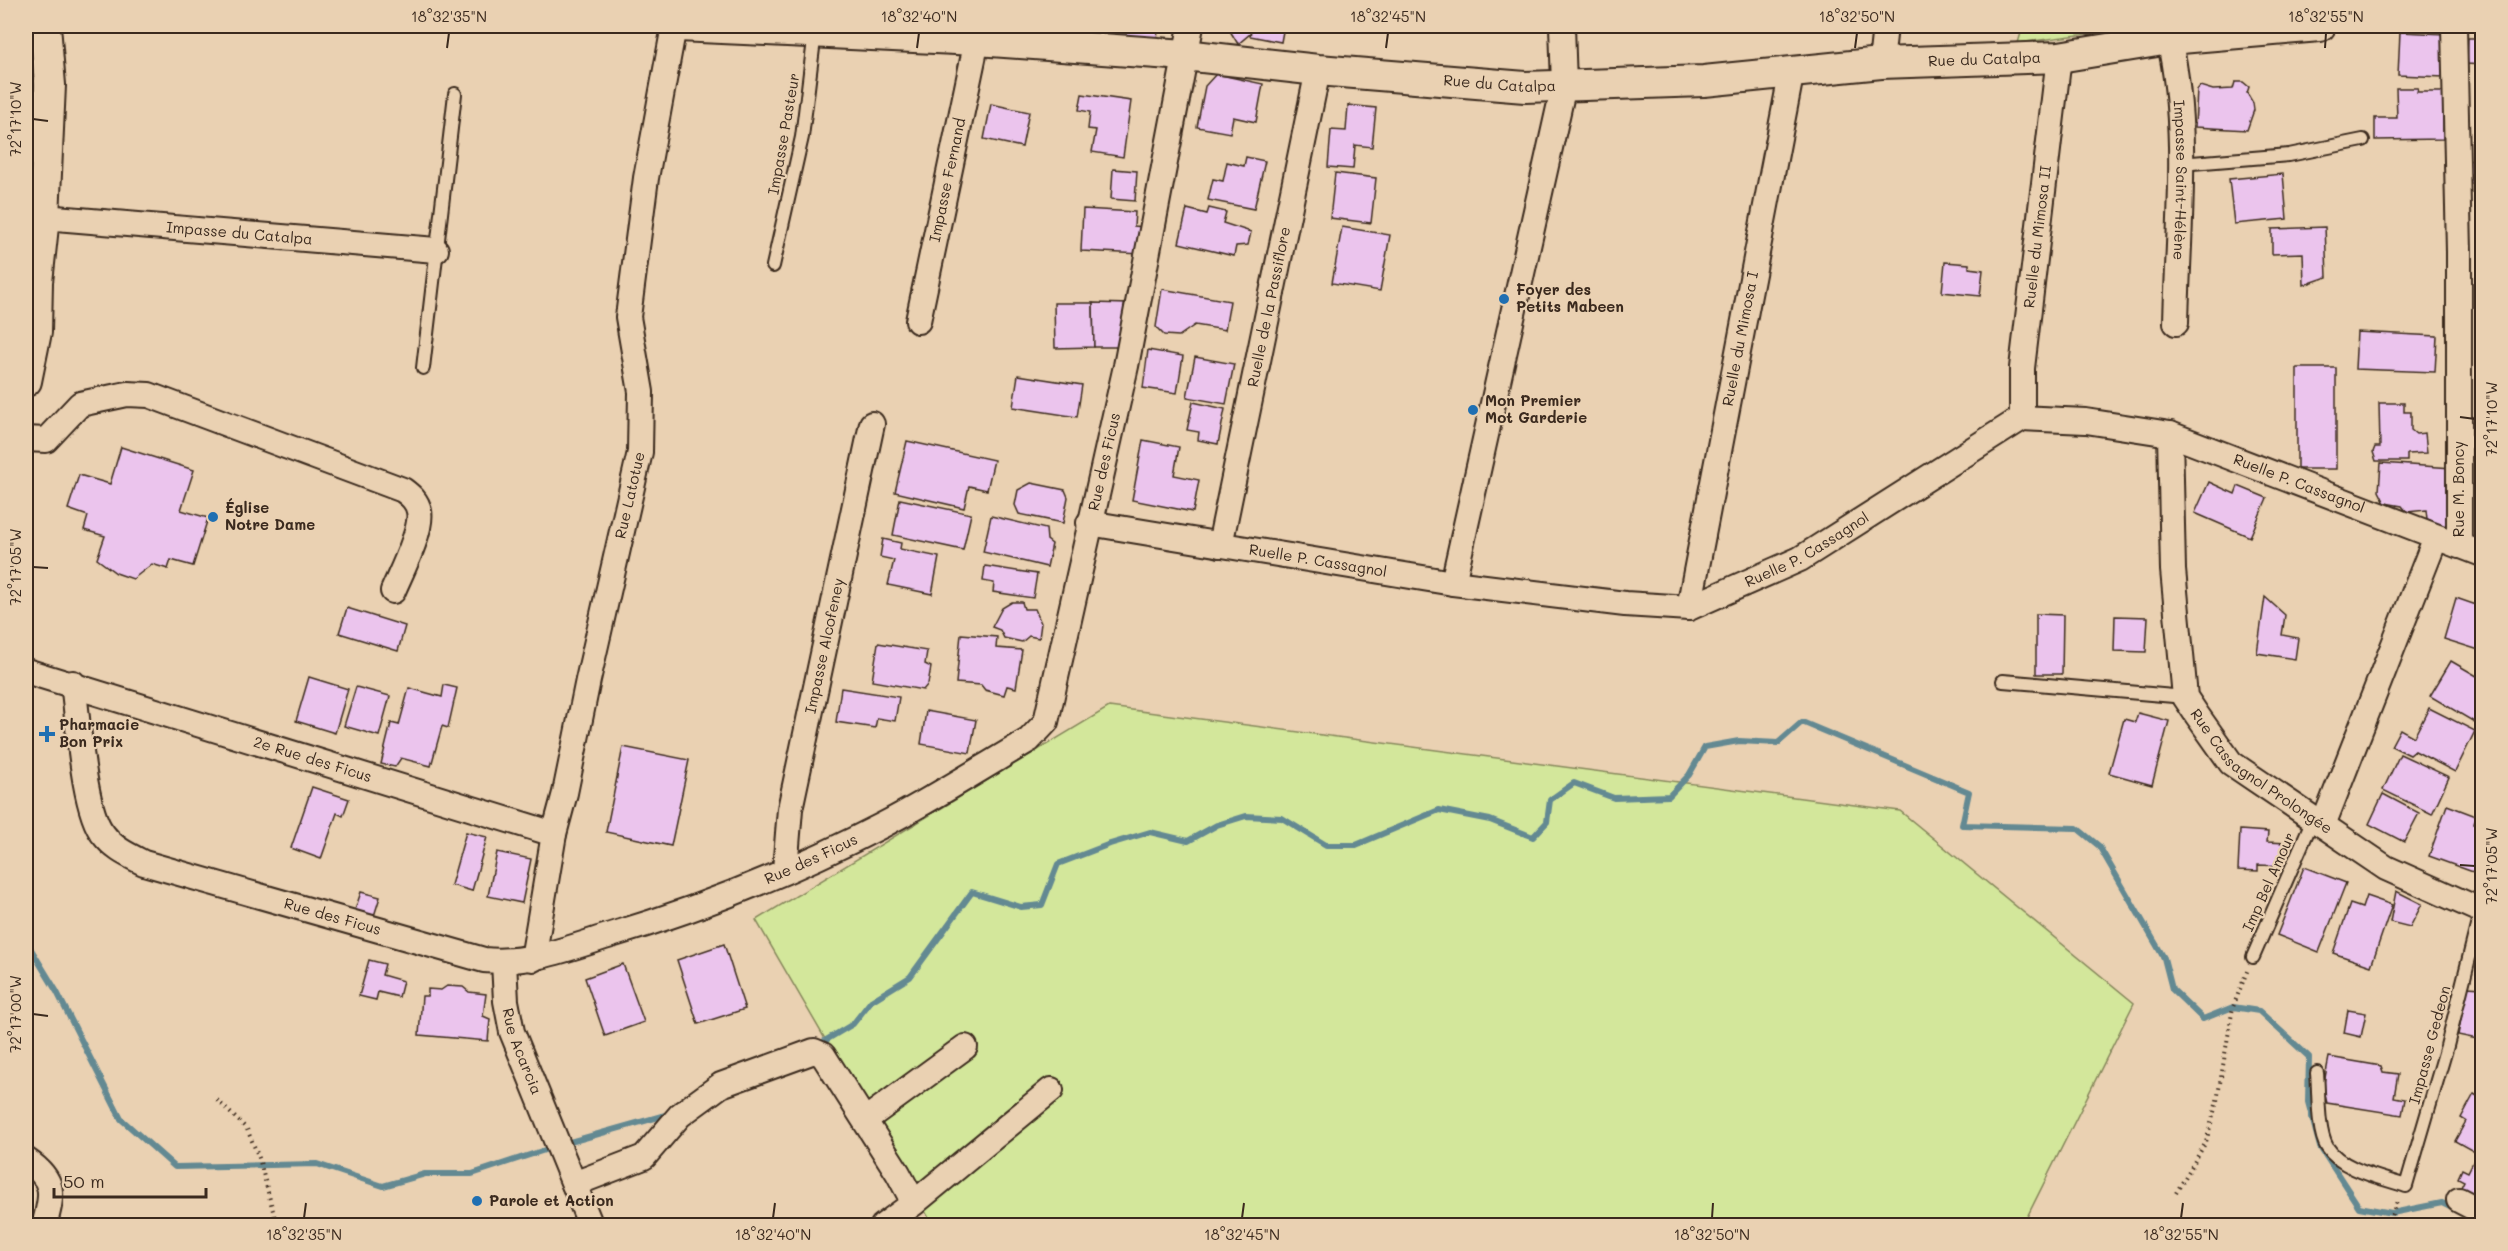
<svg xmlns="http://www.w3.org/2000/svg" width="2508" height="1251" viewBox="0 0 2508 1251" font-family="Mali,sans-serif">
<rect width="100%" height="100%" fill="#ead1b2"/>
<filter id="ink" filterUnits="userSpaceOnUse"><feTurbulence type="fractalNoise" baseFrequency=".0167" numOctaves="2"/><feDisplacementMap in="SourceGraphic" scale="12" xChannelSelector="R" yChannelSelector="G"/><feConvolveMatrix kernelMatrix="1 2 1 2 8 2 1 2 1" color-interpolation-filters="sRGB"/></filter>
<g filter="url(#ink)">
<g fill="#d3e79b" stroke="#87885c" stroke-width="1.5">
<path d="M2023,26h125l-130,17z"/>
<path d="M1109,707l791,104 234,192 -111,222h-1090l-177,-305z"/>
</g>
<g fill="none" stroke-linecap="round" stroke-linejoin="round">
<g stroke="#648992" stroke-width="6">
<path d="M26,941l31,51 64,127 54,48 142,-3 66,22 42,-12h47l82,-27"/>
<path d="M816,1046l37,-22 18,-23 39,-24 62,-85 49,15 21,-2 16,-41 52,-20 40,-12 38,9 29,-16 29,-9 36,2 44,27h30l83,-35 51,10 43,17 14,-15 3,-22 24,-17 40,15 55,-2 20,-21 16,-28 34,-6 39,2 24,-21 167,70 -7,33 115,3 22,18 65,112 8,31 31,30 30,-12 26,4 50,46 -1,45 12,45 39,60 33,6 50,-10 14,7"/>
<path d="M563,1144l106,-30"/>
</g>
</g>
<g fill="#ebc4ed" stroke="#3b2a1e" stroke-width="1.5">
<path d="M1119,26h39l-1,17 -39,-3z"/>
<path d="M1227,26h20l4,7 -13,11z"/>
<path d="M1252,26h32l-3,16 -31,-6z"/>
<path d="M2400,32l46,2 -2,43 -46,-2z"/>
<path d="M2468,38h14v27l-15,-1z"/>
<path d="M1216,74l47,10 -7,38 -23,-5 -3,16 -33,-6 8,-41z"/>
<path d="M2235,82h8l6,5 -2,6 6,10 1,7 -7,20 -52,-3 2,-37 3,-4 13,4 20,-1z"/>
<path d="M2396,88h22l-1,4h26v47l-68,1v-22h22z"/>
<path d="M1082,94l49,7 -8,56 -31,-5 4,-22 -8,-1 2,-17 -11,-2z"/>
<path d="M991,104l38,8 -7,35 -38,-8z"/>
<path d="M1348,105l28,3 -4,39 -17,-2 -2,24 -25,-2 3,-37 15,1z"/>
<path d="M1246,157l19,4 -11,48 -46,-9 5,-21 10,2 4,-19 17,4z"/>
<path d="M2466,160h16v24h-11v-10h-5z"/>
<path d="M1113,169l24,2 -2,30 -24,-2z"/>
<path d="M1335,173l41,5 -5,45 -41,-5z"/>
<path d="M2283,174l4,45 -53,5 -5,-45z"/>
<path d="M1209,208l17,4 -3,11 28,9 -3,13 -12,1 -2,10 -55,-13 8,-34 20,5z"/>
<path d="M1083,209l52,3 -1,14 10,1 -2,27 -61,-3z"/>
<path d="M1342,227l48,8 -10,56 -48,-8z"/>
<path d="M2325,227l2,50 -23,8 -1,-32 -31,1v-25z"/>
<path d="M1945,262l24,2v4l14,2 -3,26 -38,-4z"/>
<path d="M2479,287h3v21l-3,-1z"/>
<path d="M1162,289l68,12 -5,29 -30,-5 -16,11 -15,-1 -8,-8z"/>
<path d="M1054,303h39l1,44 -39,1z"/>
<path d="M1093,303l36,1 -2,43h-33z"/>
<path d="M2357,332l80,4 -2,36 -80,-3z"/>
<path d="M1148,350l35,6 -6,37 -34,-5z"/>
<path d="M1195,357l39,7 -8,40 -39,-7z"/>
<rect x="2297" y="368" width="39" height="101"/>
<path d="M1018,375l64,10 -5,32 -64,-10z"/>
<path d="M1193,402l32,7 -7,35 -20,-4 1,-8 -12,-2z"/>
<path d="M2379,403h25v9h7v18l5,4 9,-1 2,20 -20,1v7h-31l-3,-9 2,-5h5z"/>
<path d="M1143,440l36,7 -5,28 25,5 -6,32 -61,-12z"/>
<path d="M907,441l87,19 -7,30 -18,-4 -5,22 -69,-16z"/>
<path d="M121,447l73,23 -13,40 27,8 -15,48 -22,-6 -3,9 -16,-5 -19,15 -17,-6 -19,-14 8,-23 -21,-6 4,-14 -20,-7 11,-34 31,9z"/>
<path d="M2381,463l71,5 -4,60 -21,-9 -1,-9 -19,2 -5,-6 -17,-3 -6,-12z"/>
<path d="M2209,482l26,12 3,-8 29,12 -17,39 -55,-24z"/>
<path d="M1031,483l34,7 3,7 -5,26 -44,-9 -4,-9 3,-15z"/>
<path d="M900,499l71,15 -8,36 -70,-15z"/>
<path d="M991,516l55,13 1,11 5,4 -5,23 -64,-15z"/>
<path d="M883,539l18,4 -1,6 39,8 -7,37 -44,-9 6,-25 -14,-3z"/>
<path d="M985,566l52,8 -4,24 -40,-6 1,-9 -11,-2z"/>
<path d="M2265,597l20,18 -3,20 16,3 -3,21 -38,-6z"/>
<path d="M2456,598l26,9v44l-38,-12z"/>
<path d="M1012,602h10l2,7h11l6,14 -2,15 -10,-2 -7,6 -18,-4 -4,-8 -8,-3 10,-19z"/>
<path d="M347,608l58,18 -7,25 -59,-18z"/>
<path d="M2036,614l27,1 -1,59h-26z"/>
<path d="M2115,616l33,1 -2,35 -32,-1z"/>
<path d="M961,634l36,3 -1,11 26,2 -6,38 -9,-2 -3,9 -19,-5 -4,-5 -25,-2z"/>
<path d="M878,643l49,8 -2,13 6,3 -3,17 -5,6 -51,-9z"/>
<path d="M2451,661l31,18 -1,47 -51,-30z"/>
<path d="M309,677l39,12 -13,44 -39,-12z"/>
<path d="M444,685l13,3 -9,40 -6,-2 -11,40 -30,-8 -6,9 -14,-3 10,-41 8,2 10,-37 33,9z"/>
<path d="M356,687l34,9 -11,40 -35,-10z"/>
<path d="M841,688l58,9 -4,24 -18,-3 -2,10 -39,-6z"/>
<path d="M2429,708l46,23 -20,41 -40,-21 -5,4 -19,-9 9,-17 14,8z"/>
<path d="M926,711l50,9 -6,33 -49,-9z"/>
<path d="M2138,713l31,8 -17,64 -43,-12 15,-54 11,3z"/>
<path d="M623,747l66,13 -18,86 -65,-14z"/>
<path d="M2400,754l49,23 -17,37 -49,-24z"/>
<path d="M312,787l37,12 -6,17 -6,-3 -16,46 -30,-11z"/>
<path d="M2383,794l36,19 -15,29 -35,-18z"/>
<path d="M2447,805l29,11 -2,8 8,3 -2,8 2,1v10l-9,26 -44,-16z"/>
<path d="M2240,830l28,2 -1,10 20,1 -2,23 -27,-1v6l-20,-1z"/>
<path d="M466,832l21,5 -15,54 -21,-6z"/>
<path d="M497,852l34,7 -9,44 -34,-7z"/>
<path d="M2304,867l42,16 -27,69 -42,-17z"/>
<path d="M2396,891l26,13 -12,23 -20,-5z"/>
<path d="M361,892l19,5 -6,19 -19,-6z"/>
<path d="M2366,896l26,9 -21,61 -38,-13 17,-49 12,4z"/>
<path d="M724,944l21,65 -47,15 -21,-64z"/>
<path d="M369,960l16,4 -3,11 21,6 -4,16 -21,-5 -2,8 -17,-4z"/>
<path d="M623,964l21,58 -39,14 -20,-58z"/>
<path d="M447,986l16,1 6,5 17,2 -3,22 7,3 -2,22 -69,-6 3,-39h6v-7l13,1z"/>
<path d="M2467,987l15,1v52l-24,-5z"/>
<path d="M2348,1010l18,3 -5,24 -17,-4z"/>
<path d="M2329,1057l52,9 2,6 15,2 -4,23 11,2 -3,16 -75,-12 -4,-15z"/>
<path d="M2474,1094l8,5v57l-27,-15 11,-20 -5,-3z"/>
<path d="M2477,1154l5,2v50l-24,-13 6,-12 -6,-3 4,-9 6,3z"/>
</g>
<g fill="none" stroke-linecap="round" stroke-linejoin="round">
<g stroke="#3b2a1e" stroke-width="16">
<g id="service">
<path d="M2180,164l109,-9 74,-15"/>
<path d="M773,266l29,-129 13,-105"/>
<path d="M423,368l32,-274"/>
<path d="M2003,681l182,16"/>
<path d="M2253,957l60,-138"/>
<path d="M2317,1073c2,20 0,57 10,74 14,23 56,31 79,39l41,-140 34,-136"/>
</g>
</g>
<g stroke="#3b2a1e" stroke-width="28">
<g id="minor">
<path id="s1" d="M2169,39c21,91 9,191 7,284"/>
<path d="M1881,63l4,-37"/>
<path id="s2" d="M44,217l392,33"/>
<path id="s3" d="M918,321l59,-281"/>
<path id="s4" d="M2022,418v-50l37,-311"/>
<path id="s5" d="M2170,434l3,136 12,127 12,18 34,48 155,105 96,43"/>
<path d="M26,439l20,1 34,-36 47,-10 22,1 254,95c8,6 14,11 16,21 4,19 -18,61 -26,80"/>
<path id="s6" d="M1089,523l364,60 172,21 64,4 111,-49 222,-141 64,3 84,13 312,120"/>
<path id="s7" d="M1220,545l98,-475"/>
<path d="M1453,583l111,-498 -2,-59"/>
<path id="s8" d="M1689,608l103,-538"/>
<path id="s9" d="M26,671l528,163"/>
<path id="s10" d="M73,683c5,35 10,127 30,151 11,15 25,21 41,29l340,97c44,4 83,-11 124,-24 94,-28 188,-66 275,-111 50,-26 98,-57 146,-85l17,-18 80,-356 65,-340"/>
<path d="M2323,825l113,-288 23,9v-294l-5,-226"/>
<path id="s11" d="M785,870l5,-61 82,-385"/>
<path id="s12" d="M533,959l21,-125 11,-41 23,-113 52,-228 1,-60 -13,-75 18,-139 28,-152"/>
<path id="s13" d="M504,962l2,39 6,31 79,194"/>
<path d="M865,1120l100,-73"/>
<path d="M26,1160c30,20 27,34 18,66"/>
<path d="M574,1184l70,-27 36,-42 41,-30 93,-34 9,4 75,118 16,30 -31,23"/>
<path d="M2459,1200l23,12"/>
<path d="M914,1203l137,-113"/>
</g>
</g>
<g stroke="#3b2a1e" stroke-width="34">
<g id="tertiary">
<path id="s14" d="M678,26l299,14 208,15 133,15 207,17 179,-6 177,-18 178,-6 110,-18 151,-13"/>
<path d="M26,381l10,-49 1,-50 7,-65 6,-132 -5,-59"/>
</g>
</g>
<g stroke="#3b2a1e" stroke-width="4" stroke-dasharray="1.5 4.5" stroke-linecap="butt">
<path d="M217,1100l30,29 12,29 18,68"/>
<path d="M2176,1193l30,-51 11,-41 16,-94 15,-38"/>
<path d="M2387,1226l11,-27"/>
</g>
<use href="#service" stroke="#ead1b2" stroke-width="12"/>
<use href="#minor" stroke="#ead1b2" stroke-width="24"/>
<use href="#tertiary" stroke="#ead1b2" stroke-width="30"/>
</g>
</g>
<path fill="none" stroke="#3b2a1e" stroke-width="2" d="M447,48l2,-15M917,48l2,-15M1386,48l2,-15M1855,48l2,-15M2325,48l1,-15M33,119l15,2M2460,417l15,2M33,567l15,1M2460,865l15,1M33,1014l15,2M304,1218l2,-15M773,1218l2,-15M1242,1218l2,-15M1712,1218l1,-15M2181,1218l2,-15"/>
<g fill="#1f6fb2" stroke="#ead1b2" stroke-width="2">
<circle cx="1504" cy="299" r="6"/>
<circle cx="1473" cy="410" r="6"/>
<circle cx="213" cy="517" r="6"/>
<path d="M44 725h6v6h6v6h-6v6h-6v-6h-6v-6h6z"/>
<circle cx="477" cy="1201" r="6"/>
</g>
<g text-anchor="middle" stroke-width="4.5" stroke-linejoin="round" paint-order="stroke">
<g font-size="15" fill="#3b2a1e" stroke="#ead1b2">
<text dy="5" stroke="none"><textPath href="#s14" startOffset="1310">Rue du Catalpa</textPath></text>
<text dy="5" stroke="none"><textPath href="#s14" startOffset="824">Rue du Catalpa</textPath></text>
<text transform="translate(784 134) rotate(-80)" y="5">Impasse Pasteur</text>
<text dy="5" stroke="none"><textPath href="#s1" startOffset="142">Impasse Saint-Hélène</textPath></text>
<text dy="5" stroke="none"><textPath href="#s3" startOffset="144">Impasse Fernand</textPath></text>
<text dy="5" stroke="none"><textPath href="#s2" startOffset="196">Impasse du Catalpa</textPath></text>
<text dy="5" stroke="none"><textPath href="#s4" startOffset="182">Ruelle du Mimosa II</textPath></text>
<text dy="5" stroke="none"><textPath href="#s7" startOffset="243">Ruelle de la Passiflore</textPath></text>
<text dy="5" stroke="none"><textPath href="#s8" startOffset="274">Ruelle du Mimosa I</textPath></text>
<text dy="5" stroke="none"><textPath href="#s10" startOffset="1444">Rue des Ficus</textPath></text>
<text dy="5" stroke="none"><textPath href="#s6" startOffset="1278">Ruelle P. Cassagnol</textPath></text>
<text transform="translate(2459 489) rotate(-90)" y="5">Rue M. Boncy</text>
<text dy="5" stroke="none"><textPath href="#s12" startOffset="474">Rue Latotue</textPath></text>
<text dy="5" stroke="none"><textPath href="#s6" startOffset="738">Ruelle P. Cassagnol</textPath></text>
<text dy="5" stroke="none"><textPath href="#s6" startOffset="232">Ruelle P. Cassagnol</textPath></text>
<text dy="5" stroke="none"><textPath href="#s11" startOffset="228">Impasse Alcofeney</textPath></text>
<text dy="5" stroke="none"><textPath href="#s9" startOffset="300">2e Rue des Ficus</textPath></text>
<text dy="5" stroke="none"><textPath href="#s5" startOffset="372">Rue Cassagnol Prolongée</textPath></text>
<text dy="5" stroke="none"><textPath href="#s10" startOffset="904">Rue des Ficus</textPath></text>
<text transform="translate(2269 882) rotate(-66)" y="5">Imp Bel Amour</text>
<text dy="5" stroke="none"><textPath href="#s10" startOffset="402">Rue des Ficus</textPath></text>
<text transform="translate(2430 1045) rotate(-75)" y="5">Impasse Gedeon</text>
<text dy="5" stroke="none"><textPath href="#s13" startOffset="92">Rue Acarcia</textPath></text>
</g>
<g font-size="15" font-weight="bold" fill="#3b2a1e" stroke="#ead1b2" text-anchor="start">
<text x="1516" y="295">Foyer des<tspan x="1516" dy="17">Petits Mabeen</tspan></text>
<text x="1485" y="406">Mon Premier<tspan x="1485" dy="17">Mot Garderie</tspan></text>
<text x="225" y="513">Église<tspan x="225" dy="17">Notre Dame</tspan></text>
<text x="59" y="730">Pharmacie<tspan x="59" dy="17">Bon Prix</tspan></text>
<text x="489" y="1206">Parole et Action</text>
</g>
</g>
<rect width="2508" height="1251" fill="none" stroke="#ead1b2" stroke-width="66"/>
<path d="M54 1188v9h152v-9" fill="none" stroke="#3b2a1e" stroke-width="3"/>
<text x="63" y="1188" font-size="18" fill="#3b2a1e" stroke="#ead1b2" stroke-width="4.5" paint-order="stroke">50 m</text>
<rect x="33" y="33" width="2442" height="1185" fill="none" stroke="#3b2a1e" stroke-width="2"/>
<g font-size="15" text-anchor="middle" fill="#3b2a1e">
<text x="449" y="22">18°32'35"N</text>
<text x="919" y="22">18°32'40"N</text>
<text x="1388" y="22">18°32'45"N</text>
<text x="1857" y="22">18°32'50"N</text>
<text x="2326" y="22">18°32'55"N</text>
<text transform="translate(16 119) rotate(-90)" y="5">72°17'10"W</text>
<text transform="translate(2492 419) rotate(-90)" y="5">72°17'10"W</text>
<text transform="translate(16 567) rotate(-90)" y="5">72°17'05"W</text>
<text transform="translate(2492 866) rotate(-90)" y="5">72°17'05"W</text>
<text transform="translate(16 1014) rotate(-90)" y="5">72°17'00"W</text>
<text x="304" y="1240">18°32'35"N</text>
<text x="773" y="1240">18°32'40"N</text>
<text x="1242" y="1240">18°32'45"N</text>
<text x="1712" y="1240">18°32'50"N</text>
<text x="2181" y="1240">18°32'55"N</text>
</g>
</svg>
